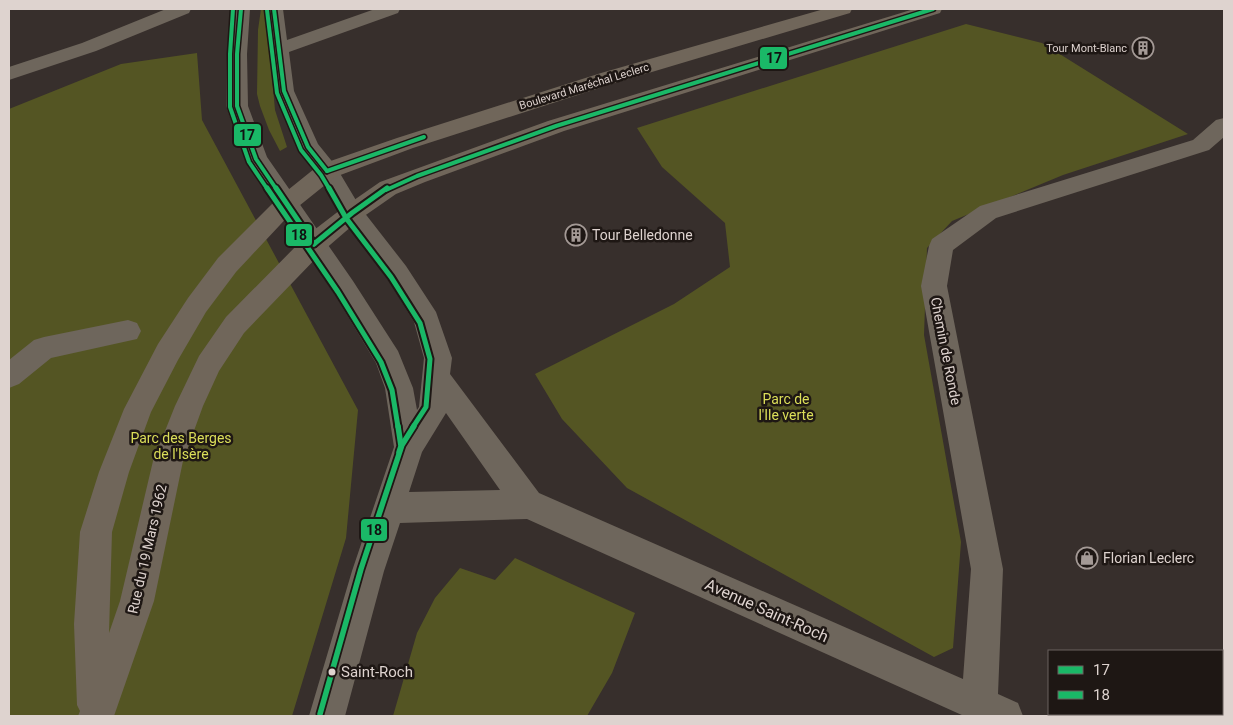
<svg xmlns="http://www.w3.org/2000/svg" width="1233" height="725" viewBox="0 0 1233 725" font-family="Roboto,sans-serif">
<rect width="100%" height="100%" fill="#372f2c"/>
<g fill="#545523">
<path d="M261,9h5l9,101 12,37 -7,4 -11,-21 -9,-24 -3,-12 1,-64z"/>
<path d="M966,24l76,19 146,91 -125,41 -111,46 -25,27 -3,87 37,207 -8,106 -19,9 -307,-169 -65,-69 -27,-45 139,-70 56,-37 -5,-44 -63,-56 -25,-39z"/>
<path d="M197,53l5,67 156,290 -12,128 -54,178h-283v-607l112,-45z"/>
<path d="M515,558l120,55 -23,60 -25,43h-194l24,-83 18,-35 25,-30 35,12z"/>
</g>
<g fill="none" stroke-linecap="round" stroke-linejoin="round">
<g fill="#6e665c" fill-rule="evenodd">
<path d="M166,9h25l-2,4 -93,38 -87,29v-13l73,-24z"/>
<path d="M232,9h18l-3,45 1,52 19,51 86,124 45,70 15,37 4,22 2,-3 5,-49 -10,-36 -26,-42 -44,-61 -25,-43 -22,-29 -23,-56 -9,-82h18l4,31 88,-31h25l-2,4 -109,39 5,39 24,53 17,21 25,42 46,59 30,46 16,46 -2,16 89,119 424,186 8,-110 -50,-283 8,-40 3,-7 48,-33 213,-66 23,-20 8,-2v19l-15,13 -213,68 -43,32 -6,36 56,283 -5,125 20,9 5,13h-59l-437,-197 -127,4 -16,48 -39,145h-36l43,-145 42,-124 -9,-59 -9,-25 -41,-68 -90,-136 -19,-53 1,-52zM446,413l54,77 -91,2 13,-40z"/>
<path d="M128,320l9,3 4,8 -4,8 -86,19 -32,26 -10,4v-28l25,-20 10,-3z"/>
</g>
<path fill="#70665a" fill-rule="evenodd" d="M824,9h28l-2,4 -235,70 -202,65 -78,29 -41,33 -58,62 -30,40 -28,48 -27,52 -22,60 -17,60 -3,101 11,-32 33,-140 22,-55 24,-50 27,-39 79,-80 39,-30 36,-25 168,-61 366,-112h28l-2,4 -376,118 -139,51 -29,12 -36,25 -37,32 -79,82 -25,38 -16,35 -20,55 -29,140 -40,115h-36l2,-5 -3,-6 -3,-81 6,-92 19,-60 25,-63 34,-65 30,-46 30,-40 60,-60 41,-33 78,-27 204,-65z"/>
<g stroke="#1e1714" stroke-width="7">
<g id="bus-1-far1">
<path d="M241,9l-4,45v52l19,53 21,31"/>
<path d="M274,9l10,82 24,56 19,24"/>
<path d="M327,171l97,-34"/>
<path d="M386,190l31,-14 139,-50 377,-117"/>
</g>
</g>
<g stroke="#1e1714" stroke-width="9">
<g id="bus-1">
<path d="M276,188l38,56"/>
<path d="M314,244l38,-31 35,-25"/>
</g>
</g>
<g stroke="#1e1714" stroke-width="7">
<g id="bus-2-far2">
<path d="M233,9l-3,45v53l19,55 19,28"/>
<path d="M267,10l10,83 24,57 20,25 9,15"/>
</g>
</g>
<g stroke="#1e1714" stroke-width="9">
<g id="bus-2-far1">
<path d="M267,188l71,104 43,70 11,28 6,37"/>
<path d="M329,188l17,30 45,59 29,46 10,36 -4,48 -13,20"/>
</g>
</g>
<g stroke="#1e1714" stroke-width="9">
<g id="bus-2">
<path d="M398,426l3,20 -2,6"/>
<path d="M320,714l41,-145 41,-124 12,-19"/>
</g>
</g>
<use href="#bus-1-far1" stroke="#1ab867" stroke-width="4"/>
<use href="#bus-1" stroke="#1ab867" stroke-width="5"/>
<use href="#bus-2-far2" stroke="#1ab867" stroke-width="4"/>
<use href="#bus-2-far1" stroke="#1ab867" stroke-width="5"/>
<use href="#bus-2" stroke="#1ab867" stroke-width="5.5"/>
</g>
<defs>
<g id="building-ring" transform="scale(1.125)"><circle r="9.5" fill="#1e1714" stroke="#a49a96" stroke-width="1.5"/><path d="M-4-6H4V6H1V3H-1V6H-4ZM-2.5-4.3h1.7v1.8h-1.7ZM.8-4.3h1.7v1.8H.8ZM-2.5-1h1.7V.8h-1.7ZM.8-1h1.7V.8H.8Z" fill="#a49a96"/></g>
<g id="shop-ring" transform="scale(1.125)"><circle r="9.5" fill="#1e1714" stroke="#a49a96" stroke-width="1.5"/><path d="M-5-2.5h2.3a2.7 3.5 0 0 1 5.4 0H5L5.5 6h-11ZM-1.5-2.5h3a1.5 2.3 0 0 0-3 0Z" fill="#a49a96"/></g>
</defs>
<g fill-rule="evenodd">
<use href="#building-ring" x="1143" y="48"/>
<use href="#building-ring" x="576" y="235"/>
<use href="#shop-ring" x="1087" y="558"/>
</g>
<circle fill="#ded3cf" stroke="#1e1714" stroke-width="2" cx="332" cy="672" r="4.5"/>
<g text-anchor="middle" stroke-width="5" stroke-linejoin="round" paint-order="stroke">
<g font-size="11" fill="#ded3cf" stroke="#1e1714" text-anchor="end">
<text x="1127" y="52">Tour Mont-Blanc</text>
</g>
<g font-size="11" fill="#ded3cf" stroke="#1e1714">
<text transform="translate(584 86) rotate(-17)" y="4">Boulevard Maréchal Leclerc</text>
</g>
<g font-size="14" fill="#ded3cf" stroke="#1e1714" text-anchor="start">
<text x="592" y="240">Tour Belledonne</text>
<text x="1103" y="563">Florian Leclerc</text>
</g>
<g font-size="14" fill="#ded3cf" stroke="#1e1714">
<text transform="translate(946 351) rotate(79)" y="5">Chemin de Ronde</text>
<text transform="translate(147 549) rotate(-77)" y="5">Rue du 19 Mars 1962</text>
</g>
<g font-size="14" fill="#dbde59" stroke="#1e1714">
<text x="786" y="404">Parc de<tspan x="786" dy="16">l'Ile verte</tspan></text>
<text x="181" y="443">Parc des Berges<tspan x="181" dy="16">de l'Isère</tspan></text>
</g>
<g font-size="15" fill="#ded3cf" stroke="#1e1714" text-anchor="start">
<text x="341" y="677">Saint-Roch</text>
</g>
<g font-size="16" fill="#ded3cf" stroke="#1e1714">
<text transform="translate(767 610) rotate(24)" y="6">Avenue Saint-Roch</text>
</g>
</g>
<g stroke="#1e1714" stroke-width="2">
<rect x="759" y="46" width="29" height="24" rx="5" fill="#1ab867"/>
<rect x="233" y="123" width="29" height="24" rx="5" fill="#1ab867"/>
<rect x="285" y="223" width="28" height="24" rx="5" fill="#1ab867"/>
<rect x="360" y="518" width="28" height="24" rx="5" fill="#1ab867"/>
</g>
<g font-size="14" text-anchor="middle" font-weight="bold" fill="#111">
<text x="774" y="63">17</text>
<text x="247" y="140">17</text>
<text x="299" y="240">18</text>
<text x="374" y="535">18</text>
</g>
<rect width="1233" height="725" fill="none" stroke="#ded3cf" stroke-width="20"/>
<rect x="1048" y="650" width="175" height="65" fill="#1e1714" stroke="#6b625f"/>
<rect x="1058" y="666" width="25" height="8" fill="#1ab867" stroke="#6b625f"/>
<text x="1093" y="675" font-size="15" fill="#ded3cf">17</text>
<rect x="1058" y="691" width="25" height="8" fill="#1ab867" stroke="#6b625f"/>
<text x="1093" y="700" font-size="15" fill="#ded3cf">18</text>
</svg>
